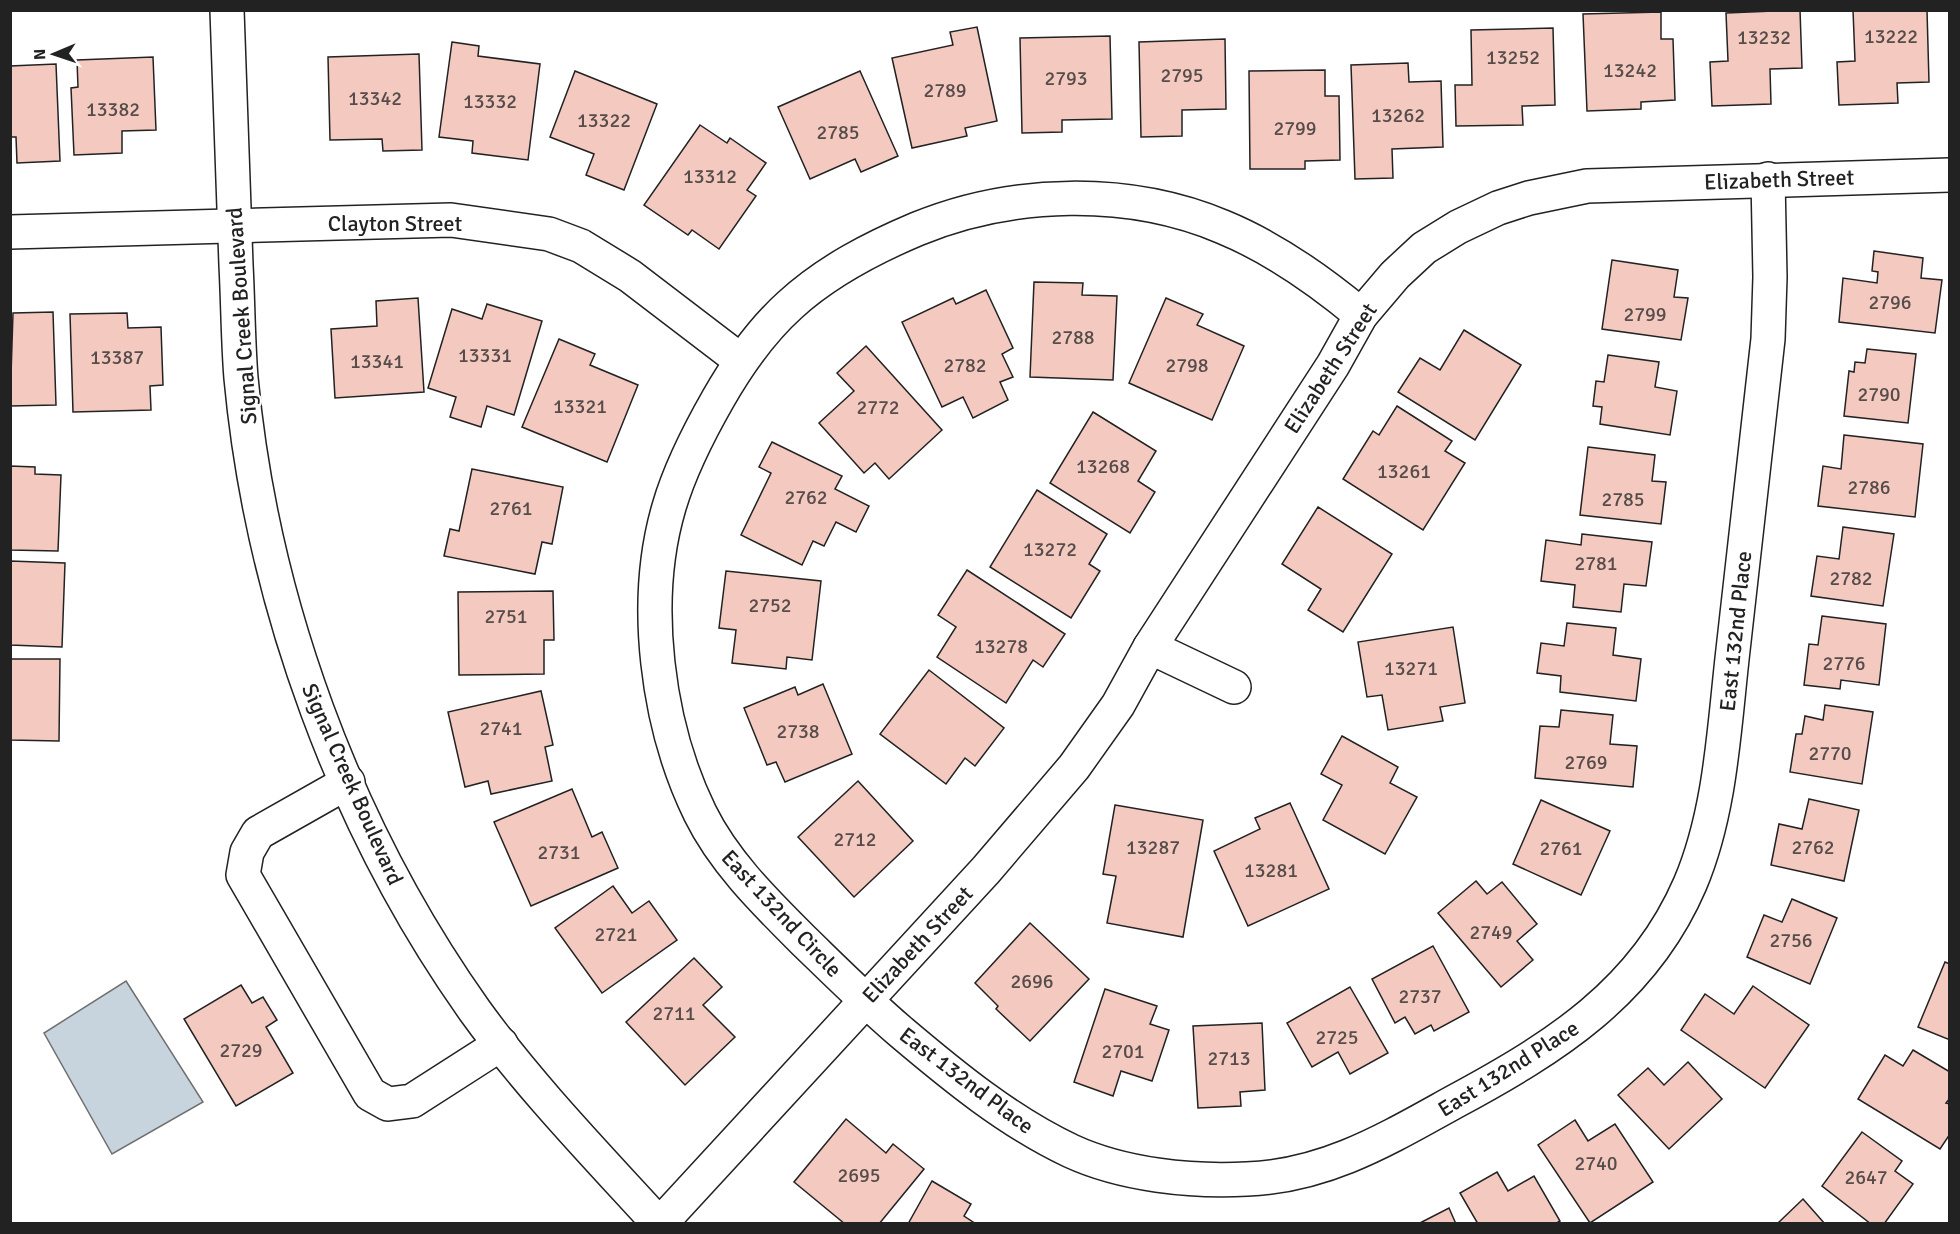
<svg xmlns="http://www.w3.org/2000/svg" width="1960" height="1234" viewBox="0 0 1960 1234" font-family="Signika,sans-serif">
<rect width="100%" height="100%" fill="#fff"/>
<path fill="#c7d3dd" stroke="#6f6f6f" stroke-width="1.5" d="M126,981l77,121 -91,52 -68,-121z"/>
<g fill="#f3c9c0" stroke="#222" stroke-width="1.5">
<path d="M1800,10l2,58 -32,1 1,35 -59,2 -2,-44 18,-1 -2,-48z"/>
<path d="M1853,10h74l2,72 -32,1 1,20 -59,2 -2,-43 18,-1z"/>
<path d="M1661,12v27h12l2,61 -34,2v7l-54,2 -4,-97z"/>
<path d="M977,27l20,94 -32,7 2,8 -55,12 -20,-90 61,-13 -3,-13z"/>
<path d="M1553,28l2,77 -33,1 1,19 -67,1 -1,-41h17l-1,-55z"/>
<path d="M1110,36l2,83 -50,1v12l-40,1 -2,-95z"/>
<path d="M1225,39l1,70 -44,1v26l-41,1 -2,-95z"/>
<path d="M452,42l27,4 -1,10 62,8 -12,96 -56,-7 1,-12 -34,-4z"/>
<path d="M419,54l3,96 -39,1 -1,-12 -52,1 -2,-83z"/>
<path d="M153,57l3,73 -34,1v22l-48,2 -3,-67 7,-1 -1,-27z"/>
<path d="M1408,63l1,19 32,-1 2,66 -51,2 1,29 -38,1 -4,-114z"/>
<path d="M56,64l4,97 -43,2 -1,-26h-6v-71z"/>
<path d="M1325,70v26h14l1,64 -35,1v8h-55l-1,-98z"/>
<path d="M575,71l82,33 -33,86 -38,-15 8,-21 -44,-17z"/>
<path d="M860,71l38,85 -37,16 -6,-13 -45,20 -32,-72z"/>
<path d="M700,125l27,18 3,-5 36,25 -19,27 9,6 -37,53 -27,-19 -4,5 -44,-30z"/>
<path d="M1874,251l49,7 -2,20 21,2 -7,53 -96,-11 4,-44 34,5 1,-11 -6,-1z"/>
<path d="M1612,260l66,10 -4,27 14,1 -7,42 -79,-11z"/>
<path d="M1034,282l49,1 -1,12 35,1 -4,84 -83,-3z"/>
<path d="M986,290l27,58 -11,6 11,23 -13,5 8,18 -35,18 -10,-21 -21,10 -40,-85 51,-24 3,6z"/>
<path d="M418,298l6,94 -89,6 -4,-69 46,-3 -1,-25z"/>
<path d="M1166,298l37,16 -6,11 47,21 -32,74 -83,-37z"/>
<path d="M487,304l55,17 -28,94 -27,-9 -6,21 -31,-10 6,-20 -28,-9 24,-79 30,10z"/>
<path d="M53,312l3,93 -46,1 3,-93z"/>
<path d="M127,313l1,15 33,-1 2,58 -13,1 1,24 -78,2 -3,-98z"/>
<path d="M1464,330l57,35 -46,75 -77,-48 22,-34 20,12z"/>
<path d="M559,339l36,15 -5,11 48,20 -31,77 -85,-35z"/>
<path d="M866,346l76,84 -53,49 -14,-16 -11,10 -45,-50 35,-32 -17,-18z"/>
<path d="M1867,349l49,5 -8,69 -64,-7 5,-45 5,1 1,-10 10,1z"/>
<path d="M1608,355l51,7 -4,25 22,4 -7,44 -70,-11 2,-17 -9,-1 3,-25 8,1z"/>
<path d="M1397,406l55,35 -7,10 20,12 -42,67 -80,-51 30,-48 6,4z"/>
<path d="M1093,412l63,39 -18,30 17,11 -25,41 -80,-50z"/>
<path d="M1844,435l79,9 -8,73 -97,-11 5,-40 18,3z"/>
<path d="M772,442l70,34 -7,13 34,17 -13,26 -20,-10 -12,24 -11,-5 -11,24 -61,-30 30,-62 -12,-6z"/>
<path d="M1588,447l67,8 -3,26 14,1 -5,42 -81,-9z"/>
<path d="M10,466l25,1v7l26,1 -3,76 -48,-1z"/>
<path d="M472,469l91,18 -11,57 -10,-2 -7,32 -91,-18 6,-27 9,2z"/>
<path d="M1037,490l70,44 -18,30 11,7 -29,47 -81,-51z"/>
<path d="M1318,507l74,47 -49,78 -35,-22 13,-21 -39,-25z"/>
<path d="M1843,527l51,7 -11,72 -72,-10 6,-40 22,3z"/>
<path d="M1582,534l70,8 -6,44 -22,-2 -3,28 -48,-5 2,-22 -34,-4 5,-41 35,5z"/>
<path d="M10,561l55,2 -3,84 -52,-2z"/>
<path d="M967,570l98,64 -22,33 -10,-7 -27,43 -69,-46 19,-30 -18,-12z"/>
<path d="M726,571l95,10 -9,79 -25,-3 -1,12 -54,-6 4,-33 -17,-2z"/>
<path d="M553,591l1,49h-10v34l-85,1 -1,-83z"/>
<path d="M1822,616l64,8 -7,61 -38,-5 -1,9 -36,-4 5,-41 9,1z"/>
<path d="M1567,623l49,5 -3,27 28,4 -5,42 -76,-9 1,-16 -24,-3 4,-30 23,3z"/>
<path d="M1453,627l12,76 -25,4 3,14 -55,9 -6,-35 -15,2 -9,-55z"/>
<path d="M10,659h50l-1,82 -49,-1z"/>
<path d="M929,670l75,58 -29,38 -10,-8 -19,26 -66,-50z"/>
<path d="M823,684l29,70 -67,28 -9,-20 -9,3 -23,-57 51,-21 3,8z"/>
<path d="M541,691l12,54 -8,2 7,34 -61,13 -3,-13 -23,6 -17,-75z"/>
<path d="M1825,705l48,7 -11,72 -72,-12 6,-38h6l3,-18 18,4z"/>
<path d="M1561,710l52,5 -3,29 27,2 -4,41 -98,-9 5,-52 19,1z"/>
<path d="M1342,736l56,31 -8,16 27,14 -32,57 -62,-34 19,-35 -21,-11z"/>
<path d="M858,781l55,60 -59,56 -56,-60z"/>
<path d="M572,789l20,48 10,-5 16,36 -87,38 -37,-84z"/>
<path d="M1809,799l50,11 -15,71 -73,-16 8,-41 23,5z"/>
<path d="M1541,800l69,31 -29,64 -68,-31z"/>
<path d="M1290,803l39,86 -81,37 -34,-75 46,-22 -5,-11z"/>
<path d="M1115,805l88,15 -20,117 -76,-14 9,-47 -13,-2z"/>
<path d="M1476,881l11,13 15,-12 35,42 -20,17 16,19 -32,27 -63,-74z"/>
<path d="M613,886l19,27 17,-12 28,39 -75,53 -47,-65z"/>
<path d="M1792,899l45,19 -27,66 -63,-27 17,-42 18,7z"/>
<path d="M1030,923l59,56 -59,62 -34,-32 2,-3 -23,-23z"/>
<path d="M1433,946l36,66 -35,19 -3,-6 -16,9 -10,-17 -10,6 -23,-44z"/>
<path d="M694,958l28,29 -19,18 32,32 -50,48 -59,-63z"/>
<path d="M1945,962l5,2v76l-32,-13z"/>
<path d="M241,985l11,18 11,-6 14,23 -11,7 27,46 -57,33 -52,-87z"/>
<path d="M1753,986l56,39 -44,63 -84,-58 24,-36 29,20z"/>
<path d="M1350,987l38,66 -38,21 -12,-22 -26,15 -25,-44z"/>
<path d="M1105,989l52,17 -7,18 19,6 -17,51 -31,-10 -8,25 -39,-14z"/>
<path d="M1262,1023l3,67 -25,2 1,14 -43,2 -5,-82z"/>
<path d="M1913,1050l37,22v26l-4,5 4,1v30l-10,15 -82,-50 27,-44 18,11z"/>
<path d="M1688,1062l34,37 -53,50 -51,-54 30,-27 16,17z"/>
<path d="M846,1119l40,34 7,-9 31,25 -45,55h-34l-51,-42z"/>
<path d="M1575,1120l13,21 27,-17 38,58 -63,41 -52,-78z"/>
<path d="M1862,1132l40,29 -7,10 18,13 -29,40h-13l-49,-38z"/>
<path d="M1497,1172l11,19 26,-15 26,45 -5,3h-77l-18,-31z"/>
<path d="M932,1181l39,23 -7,12 12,8h-68z"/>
<path d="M1803,1199l22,25h-48z"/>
<path d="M1449,1208l7,16h-38z"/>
</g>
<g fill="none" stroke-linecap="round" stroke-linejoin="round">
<g stroke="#222" stroke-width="36">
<g id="minor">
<path d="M227,10c3,85 6,170 9,255 2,37 2,76 5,113 21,224 104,450 234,633 55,76 121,144 184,213"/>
<path d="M10,232l441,-12 98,14 32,12 49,30 110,84"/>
<path d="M1361,315c-42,-35 -87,-67 -138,-88 -95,-40 -211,-37 -306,2 -45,19 -90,42 -127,76 -30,27 -52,59 -72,94 -20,35 -38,70 -49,108 -28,95 -12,218 31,306 24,49 65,89 103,127 32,31 64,63 98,92 52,44 108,90 170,119 52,24 120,31 176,28 79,-3 140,-40 207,-77 100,-54 189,-109 236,-218 31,-73 34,-156 43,-234 12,-104 23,-208 35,-311l2,-62 -2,-98"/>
<path d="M1150,647l84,40"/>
<path d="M348,782l-90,51 -11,19 -4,23 127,219 18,10 24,-3 89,-57"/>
<path d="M660,1224l326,-354 88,-103 44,-62 32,-58 183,-282 28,-50 34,-40 29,-27 34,-21 40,-19 31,-10 58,-12 363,-11"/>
</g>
</g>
<use href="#minor" stroke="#fff" stroke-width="33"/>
</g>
<g text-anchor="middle" stroke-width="4.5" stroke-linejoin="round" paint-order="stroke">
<g font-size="20" fill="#564c4a">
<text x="1891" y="43">13222</text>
<text x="1764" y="44">13232</text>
<text x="1513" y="64">13252</text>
<text x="1630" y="77">13242</text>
<text x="1182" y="82">2795</text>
<text x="1066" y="85">2793</text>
<text x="945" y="97">2789</text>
<text x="375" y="105">13342</text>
<text x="490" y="108">13332</text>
<text x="113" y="116">13382</text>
<text x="1398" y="122">13262</text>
<text x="604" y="127">13322</text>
<text x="1295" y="135">2799</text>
<text x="838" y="139">2785</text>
<text x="710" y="183">13312</text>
<text x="1890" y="309">2796</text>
<text x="1645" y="321">2799</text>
<text x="1073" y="344">2788</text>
<text x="485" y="362">13331</text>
<text x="117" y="364">13387</text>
<text x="377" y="368">13341</text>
<text x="965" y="372">2782</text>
<text x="1187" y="372">2798</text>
<text x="1879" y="401">2790</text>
<text x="580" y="413">13321</text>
<text x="878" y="414">2772</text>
<text x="1103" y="473">13268</text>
<text x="1404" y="478">13261</text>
<text x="1869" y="494">2786</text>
<text x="806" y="504">2762</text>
<text x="1623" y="506">2785</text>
<text x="511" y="515">2761</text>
<text x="1050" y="556">13272</text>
<text x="1596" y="570">2781</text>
<text x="1851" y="585">2782</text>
<text x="770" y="612">2752</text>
<text x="506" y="623">2751</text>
<text x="1001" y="653">13278</text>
<text x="1844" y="670">2776</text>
<text x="1411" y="675">13271</text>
<text x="501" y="735">2741</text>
<text x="798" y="738">2738</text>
<text x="1830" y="760">2770</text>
<text x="1586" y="769">2769</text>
<text x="855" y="846">2712</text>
<text x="1153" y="854">13287</text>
<text x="1813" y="854">2762</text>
<text x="1561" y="855">2761</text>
<text x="559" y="859">2731</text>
<text x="1271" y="877">13281</text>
<text x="1491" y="939">2749</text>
<text x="616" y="941">2721</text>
<text x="1791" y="947">2756</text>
<text x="1032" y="988">2696</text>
<text x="1420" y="1003">2737</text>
<text x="674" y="1020">2711</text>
<text x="1337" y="1044">2725</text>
<text x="241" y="1057">2729</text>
<text x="1123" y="1058">2701</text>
<text x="1229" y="1065">2713</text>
<text x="1596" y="1170">2740</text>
<text x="859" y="1182">2695</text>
<text x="1866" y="1184">2647</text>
</g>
<g font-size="22" fill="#222" stroke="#fff">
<text transform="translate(1779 179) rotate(-2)" y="8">Elizabeth Street</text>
<text x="395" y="231">Clayton Street</text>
<text transform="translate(241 316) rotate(-94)" y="8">Signal Creek Boulevard</text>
<text transform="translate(1330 368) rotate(-57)" y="8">Elizabeth Street</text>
<text transform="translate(1735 631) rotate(-84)" y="8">East 132nd Place</text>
<text transform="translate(353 784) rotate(66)" y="8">Signal Creek Boulevard</text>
<text transform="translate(782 913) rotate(47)" y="8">East 132nd Circle</text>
<text transform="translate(917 944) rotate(-47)" y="8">Elizabeth Street</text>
<text transform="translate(1508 1068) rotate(-32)" y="8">East 132nd Place</text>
<text transform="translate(967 1080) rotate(37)" y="8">East 132nd Place</text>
</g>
</g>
<rect width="1960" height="1234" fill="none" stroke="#222222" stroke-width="24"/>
<g transform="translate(54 54) rotate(268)" stroke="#ffffff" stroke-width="4.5" paint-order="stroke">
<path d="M0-4.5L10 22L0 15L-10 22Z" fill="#222222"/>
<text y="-9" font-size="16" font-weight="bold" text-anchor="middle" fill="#222222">N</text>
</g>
</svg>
